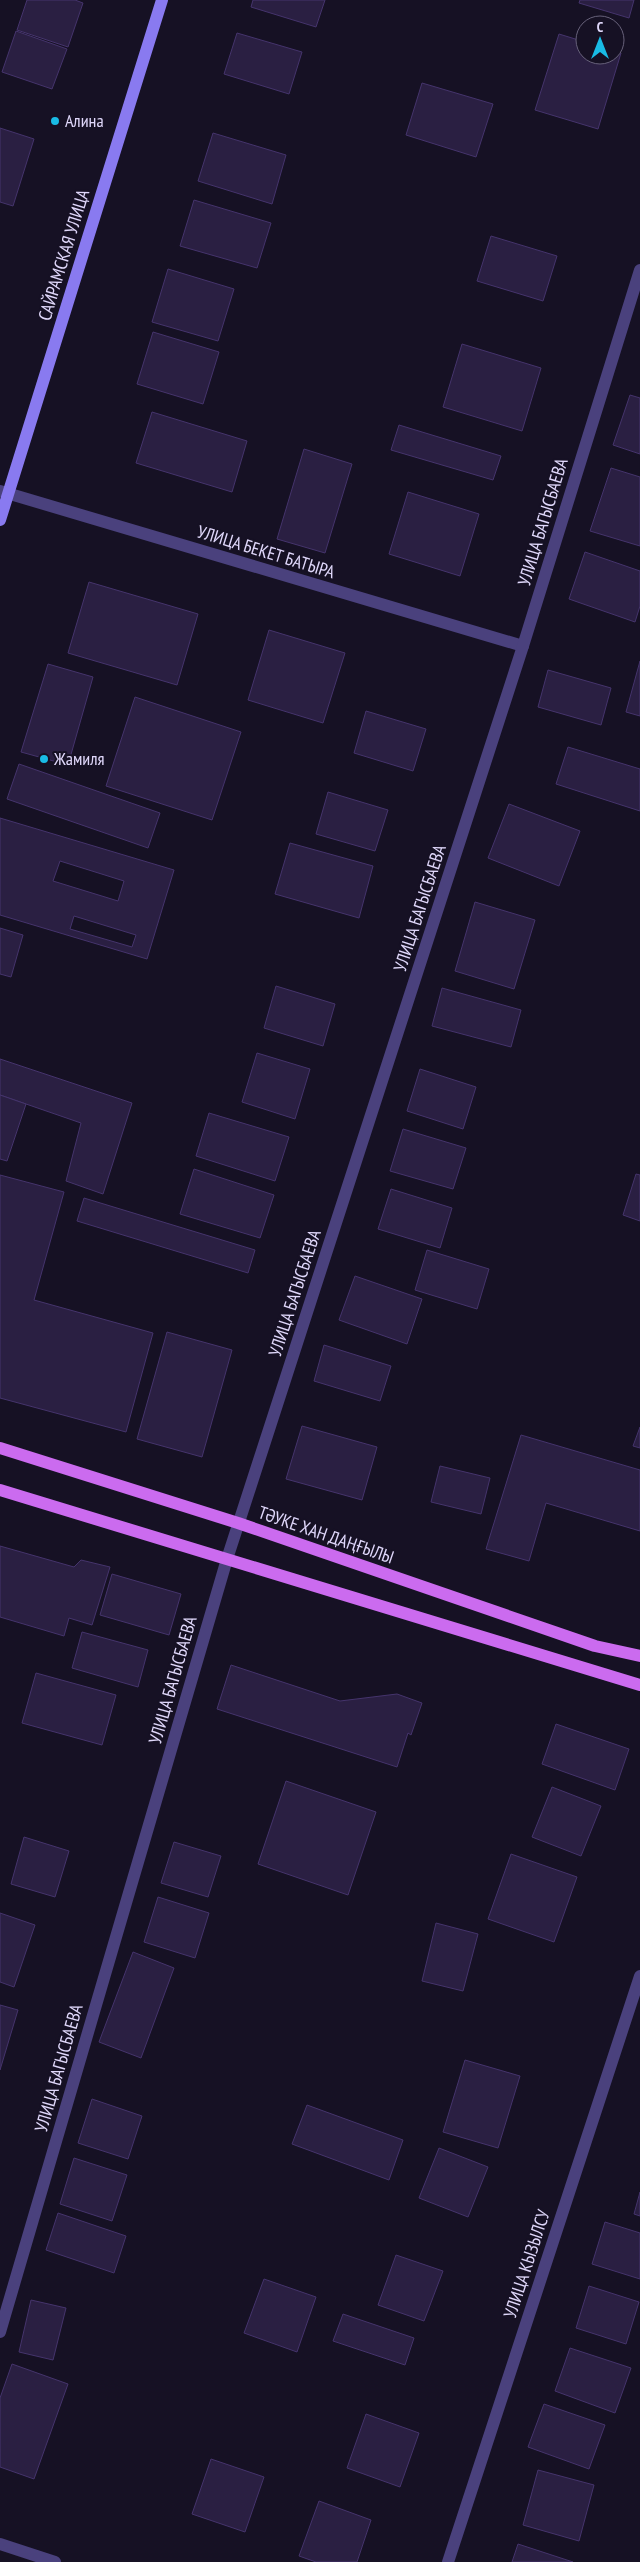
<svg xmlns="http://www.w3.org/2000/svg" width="640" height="2562" viewBox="0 0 640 2562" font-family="'PT Sans Narrow',sans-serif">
<rect width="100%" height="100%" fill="#161124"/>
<g fill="#2a1f42" stroke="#45346c" fill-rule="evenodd">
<path d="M27,0h48l8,3 -15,44 -51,-17z"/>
<path d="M253,0h72l-9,27 -65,-20z"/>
<path d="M580,0h54l-5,18 -50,-15z"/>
<path d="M16,31l51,18 -15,40 -50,-17z"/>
<path d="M237,33l65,19 -13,42 -65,-20z"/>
<path d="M559,34l26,8v13h30v-4l6,2 -23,76 -63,-19z"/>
<path d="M422,83l71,21 -17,53 -70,-22z"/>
<path d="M0,128l34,11 -21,67 -13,-4z"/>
<path d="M213,133l73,22 -14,49 -74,-23z"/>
<path d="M194,200l77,23 -14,45 -77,-22z"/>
<path d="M491,236l66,20 -14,45 -66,-20z"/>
<path d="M168,269l66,20 -16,52 -66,-19z"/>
<path d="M153,332l66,20 -16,52 -66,-20z"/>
<path d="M462,344l79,24 -19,63 -79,-24z"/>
<path d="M630,395l10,3v56l-27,-9z"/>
<path d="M152,412l95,29 -15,51 -96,-29z"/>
<path d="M399,425l102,31 -8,24 -102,-30z"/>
<path d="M304,449l48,15 -27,89 -48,-14z"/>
<path d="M611,468l29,9v69l-50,-15z"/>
<path d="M408,492l71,22 -19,62 -71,-22z"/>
<path d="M585,552l55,19v35l-5,16 -66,-23z"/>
<path d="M89,582l109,32 -21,71 -109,-32z"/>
<path d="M269,630l76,23 -22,70 -75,-23z"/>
<path d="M640,661v55l-14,-4z"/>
<path d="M48,664l45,13 -25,88 -47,-13z"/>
<path d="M548,670l63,18 -10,37 -63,-18z"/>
<path d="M135,697l106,35 -29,88 -106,-34z"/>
<path d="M366,711l60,18 -13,42 -59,-18z"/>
<path d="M568,747l72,22v42l-84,-27z"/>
<path d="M19,764l141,49 -12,35 -141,-49z"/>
<path d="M328,792l60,18 -13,41 -59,-17z"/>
<path d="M509,804l71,27 -21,55 -71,-28z"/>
<path d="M0,818l174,52 -27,89 -147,-44zM60,861l64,20 -6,20 -65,-20zM74,916l62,19 -4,12 -62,-18z"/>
<path d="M290,843l83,23 -14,52 -84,-24z"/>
<path d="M475,902l60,18 -21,69 -59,-18z"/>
<path d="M0,928l23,7 -12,42 -11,-3z"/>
<path d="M276,986l59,18 -12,42 -59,-18z"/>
<path d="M442,988l79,22 -10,37 -79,-21z"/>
<path d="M257,1053l53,16 -15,50 -53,-17z"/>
<path d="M0,1059l132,44 -29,91 -37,-13 15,-58 -81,-28z"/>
<path d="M420,1069l56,18 -13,42 -56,-18z"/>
<path d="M0,1095l26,9 -19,57 -7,-2z"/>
<path d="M209,1113l80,24 -14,44 -79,-25z"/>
<path d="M403,1129l63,19 -13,41 -63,-18z"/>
<path d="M194,1169l80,26 -14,43 -80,-24z"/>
<path d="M636,1174l4,1v46l-17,-6z"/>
<path d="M0,1175l64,17 -30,108 119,33 -27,99 -126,-34z"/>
<path d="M391,1189l61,19 -12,40 -62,-19z"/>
<path d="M84,1198l171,52 -7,23 -171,-52z"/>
<path d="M427,1250l62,19 -12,40 -62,-19z"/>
<path d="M355,1276l67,23 -15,45 -68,-24z"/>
<path d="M167,1332l65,18 -30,107 -65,-18z"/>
<path d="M324,1345l67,21 -11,35 -66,-20z"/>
<path d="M302,1426l75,21 -15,53 -76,-21z"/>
<path d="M640,1427v21l-7,-2z"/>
<path d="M521,1435l119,35v61l-94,-28 -17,58 -43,-12z"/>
<path d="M440,1466l50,12 -9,36 -50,-12z"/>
<path d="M0,1546l74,21 7,-7 29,7 -18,58 -23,-7 -5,18 -64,-19z"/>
<path d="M112,1574l69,20 -12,41 -69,-20z"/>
<path d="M82,1632l66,18 -10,37 -66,-19z"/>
<path d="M231,1665l109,36 57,-7 25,9 -11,32 -3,-2 -11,34 -180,-58z"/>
<path d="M36,1673l80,22 -14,50 -80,-22z"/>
<path d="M556,1724l73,25 -14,41 -73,-26z"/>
<path d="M286,1781l90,31 -28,83 -90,-31z"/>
<path d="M552,1787l49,19 -20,50 -49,-19z"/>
<path d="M24,1837l45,14 -14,46 -44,-13z"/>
<path d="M174,1842l47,14 -13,41 -47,-14z"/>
<path d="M511,1854l66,23 -23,65 -66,-23z"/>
<path d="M158,1897l51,16 -14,45 -51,-16z"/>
<path d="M0,1913l35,12 -21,62 -14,-5z"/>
<path d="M436,1923l42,11 -15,57 -41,-10z"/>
<path d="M133,1952l41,16 -33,90 -42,-16z"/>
<path d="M0,2005l18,5 -18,60z"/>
<path d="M465,2060l55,16 -22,72 -55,-16z"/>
<path d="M92,2099l50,17 -14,43 -50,-16z"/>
<path d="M307,2105l96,35 -14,40 -97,-36z"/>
<path d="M439,2148l49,19 -20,50 -49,-19z"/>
<path d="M74,2158l53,17 -15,46 -52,-17z"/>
<path d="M640,2192v24l-6,-2z"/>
<path d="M58,2213l68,23 -12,37 -68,-23z"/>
<path d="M605,2222l35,11v46l-48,-15z"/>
<path d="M396,2255l47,16 -19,50 -46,-16z"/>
<path d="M264,2279l52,18 -19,55 -53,-19z"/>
<path d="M589,2286l50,16 -13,42 -50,-16z"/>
<path d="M31,2300l35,8 -13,52 -34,-8z"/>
<path d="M343,2314l71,24 -9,27 -72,-24z"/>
<path d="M570,2348l61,20 -16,45 -60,-22z"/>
<path d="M12,2364l56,20 -34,95 -34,-12v-69z"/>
<path d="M544,2404l61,21 -16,44 -61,-22z"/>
<path d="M366,2414l53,19 -19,54 -53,-19z"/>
<path d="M211,2459l53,18 -19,55 -53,-18z"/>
<path d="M538,2470l56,15 -15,56 -56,-16z"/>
<path d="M319,2501l52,19 -14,42h-41l-17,-6z"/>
<path d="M518,2544l55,18h-61z"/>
</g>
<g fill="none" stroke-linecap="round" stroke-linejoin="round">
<g stroke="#4a417d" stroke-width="12">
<path d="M0,491l523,155"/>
<path d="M0,2332l227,-773 296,-913 117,-376"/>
<path d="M0,2544l55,18"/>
<path d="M448,2562l192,-586"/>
</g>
<path stroke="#897af0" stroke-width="12" d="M0,520l162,-520"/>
<g stroke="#cb6bef" stroke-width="12">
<path d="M0,1448l238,75 357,123 45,10"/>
<path d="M0,1490l640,195"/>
</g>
</g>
<g fill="#19bbe5" stroke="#161124" stroke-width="2">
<circle cx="55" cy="121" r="5"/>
<circle cx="44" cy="759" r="5"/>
</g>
<g text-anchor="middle" stroke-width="4" stroke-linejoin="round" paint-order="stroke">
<g font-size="18" fill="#e0d8fb" stroke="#161124" text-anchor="start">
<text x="65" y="127">Алина</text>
<text x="54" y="765">Жамиля</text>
</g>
<g font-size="18" fill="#e0d8fb" stroke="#161124">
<text transform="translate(64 255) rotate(-73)" y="6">САЙРАМСКАЯ УЛИЦА</text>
<text transform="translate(543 522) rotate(-73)" y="6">УЛИЦА БАГЫСБАЕВА</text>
<text transform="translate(266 552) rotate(17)" y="6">УЛИЦА БЕКЕТ БАТЫРА</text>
<text transform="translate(420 908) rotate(-72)" y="6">УЛИЦА БАГЫСБАЕВА</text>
<text transform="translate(295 1293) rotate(-72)" y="6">УЛИЦА БАГЫСБАЕВА</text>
<text transform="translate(326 1535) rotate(19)" y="6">ТӘУКЕ ХАН ДАҢҒЫЛЫ</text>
<text transform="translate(173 1680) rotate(-74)" y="6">УЛИЦА БАГЫСБАЕВА</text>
<text transform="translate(59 2068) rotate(-74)" y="6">УЛИЦА БАГЫСБАЕВА</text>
<text transform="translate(527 2264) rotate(-72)" y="6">УЛИЦА КЫЗЫЛСУ</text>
</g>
</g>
<g transform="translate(600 40)"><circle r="24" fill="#161124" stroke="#67617a"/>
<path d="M0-4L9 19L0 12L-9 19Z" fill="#19bbe5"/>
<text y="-8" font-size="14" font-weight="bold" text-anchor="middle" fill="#e0d8fb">С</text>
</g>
</svg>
